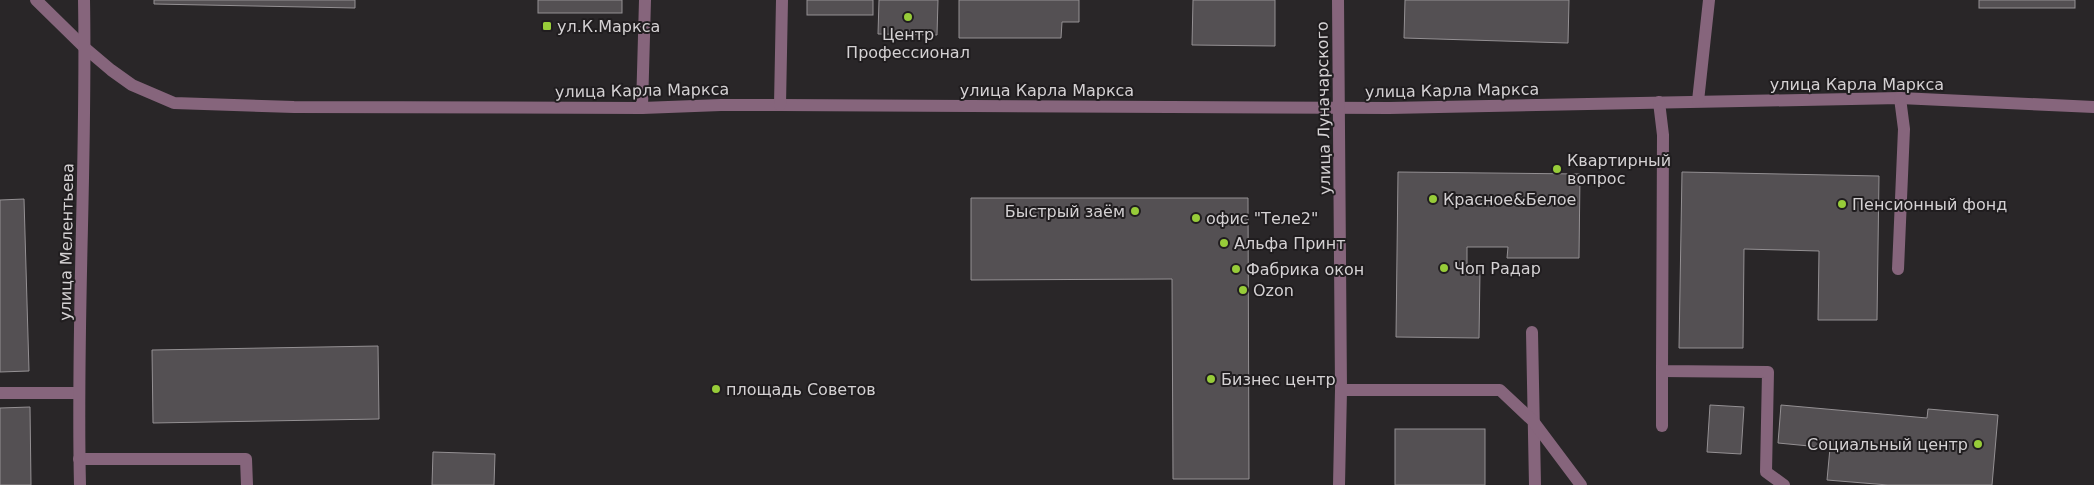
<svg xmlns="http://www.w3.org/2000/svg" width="2094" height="485" viewBox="0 0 2094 485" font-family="'DejaVu Sans',sans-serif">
<rect width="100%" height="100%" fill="#292628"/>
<g fill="#545053" stroke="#949093">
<path d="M154,0h201v8l-201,-4z"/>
<rect x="538" y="0" width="84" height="13"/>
<rect x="807" y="0" width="66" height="15"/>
<path d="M879,0h59l-1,35 -59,-1z"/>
<path d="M959,0h120v22h-17l-1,16h-102z"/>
<path d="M1193,0h82v46l-83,-1z"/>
<path d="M1405,0h164l-1,43 -164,-5z"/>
<rect x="1979" y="0" width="96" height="8"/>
<path d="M1398,172l182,2 -1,84h-72l1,-11h-41v24h13l-1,67 -83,-1z"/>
<path d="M1682,172l197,4 -2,144h-59l1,-69 -75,-2 -1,99h-64z"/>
<path d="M971,198h277l1,281h-76l-1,-200 -201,1z"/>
<path d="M24,199l5,172 -29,1v-172z"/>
<path d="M378,346l1,73 -226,4 -1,-73z"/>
<path d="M1710,405l34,2 -3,47 -34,-2z"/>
<path d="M1781,405l146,13 1,-9 70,6 -6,70h-104l-61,-5 3,-32 -52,-5z"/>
<path d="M30,407l1,78h-31v-77z"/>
<rect x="1395" y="429" width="90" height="56"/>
<path d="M433,452l62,2 -1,31h-62z"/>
</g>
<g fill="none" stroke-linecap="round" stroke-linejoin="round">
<g stroke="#86657c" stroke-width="12">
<path d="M36,0l49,48 26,22 21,15 42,18 120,4 348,1 79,-3h59l609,3 511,-10 194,9"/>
<path d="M1338,0l3,390 -2,95"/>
<path d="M1698,101l11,-101"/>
<path d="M1659,102l4,33 -1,236 106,1 -2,100 18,13"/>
<path d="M780,105l2,-105"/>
<path d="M642,108l3,-108"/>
<path d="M1898,269l6,-140 -4,-31"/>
<path d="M1532,332l3,153"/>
<path d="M1662,371v55"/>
<path d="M1341,390h159l33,31 48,64"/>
<path d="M0,393h79"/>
<path d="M79,459h167l1,26"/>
<path d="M80,485c-4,-162 7,-323 4,-485"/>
</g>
</g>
<g fill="#97cc39" stroke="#201d1f" stroke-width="2">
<circle cx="908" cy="17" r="5"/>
<rect x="542" y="21" width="10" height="10" rx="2.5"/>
<circle cx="1557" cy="169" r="5"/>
<circle cx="1433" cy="199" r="5"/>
<circle cx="1842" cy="204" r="5"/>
<circle cx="1135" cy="211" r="5"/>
<circle cx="1196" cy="218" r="5"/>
<circle cx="1224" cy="243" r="5"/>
<circle cx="1444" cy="268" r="5"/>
<circle cx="1236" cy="269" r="5"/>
<circle cx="1243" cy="290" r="5"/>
<circle cx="1211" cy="379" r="5"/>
<circle cx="716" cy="389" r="5"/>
<circle cx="1978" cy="444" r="5"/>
</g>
<g text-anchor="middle" stroke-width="4" stroke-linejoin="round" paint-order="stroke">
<g font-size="16" fill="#d4d1d3" stroke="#201d1f" text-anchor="start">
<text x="557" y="32">ул.К.Маркса</text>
<text x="908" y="40" text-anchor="middle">Центр<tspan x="908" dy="18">Профессионал</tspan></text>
<text x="1567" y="166">Квартирный<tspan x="1567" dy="18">вопрос</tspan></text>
<text x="1443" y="205">Красное&amp;Белое</text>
<text x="1852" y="210">Пенсионный фонд</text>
<text x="1125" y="217" text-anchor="end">Быстрый заём</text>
<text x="1206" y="224">офис "Теле2"</text>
<text x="1234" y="249">Альфа Принт</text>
<text x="1454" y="274">Чоп Радар</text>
<text x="1246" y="275">Фабрика окон</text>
<text x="1253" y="296">Ozon</text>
<text x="1221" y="385">Бизнес центр</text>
<text x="726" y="395">площадь Советов</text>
<text x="1968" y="450" text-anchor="end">Социальный центр</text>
</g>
<g font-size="16" fill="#d4d1d3" stroke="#201d1f">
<text x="1857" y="90">улица Карла Маркса</text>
<text transform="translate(642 90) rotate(-1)" y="6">улица Карла Маркса</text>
<text x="1047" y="96">улица Карла Маркса</text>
<text transform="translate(1452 90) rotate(-1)" y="6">улица Карла Маркса</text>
<text transform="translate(1323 108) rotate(-91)" y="6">улица Луначарского</text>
<text transform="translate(66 242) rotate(-89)" y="6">улица Мелентьева</text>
</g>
</g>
</svg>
